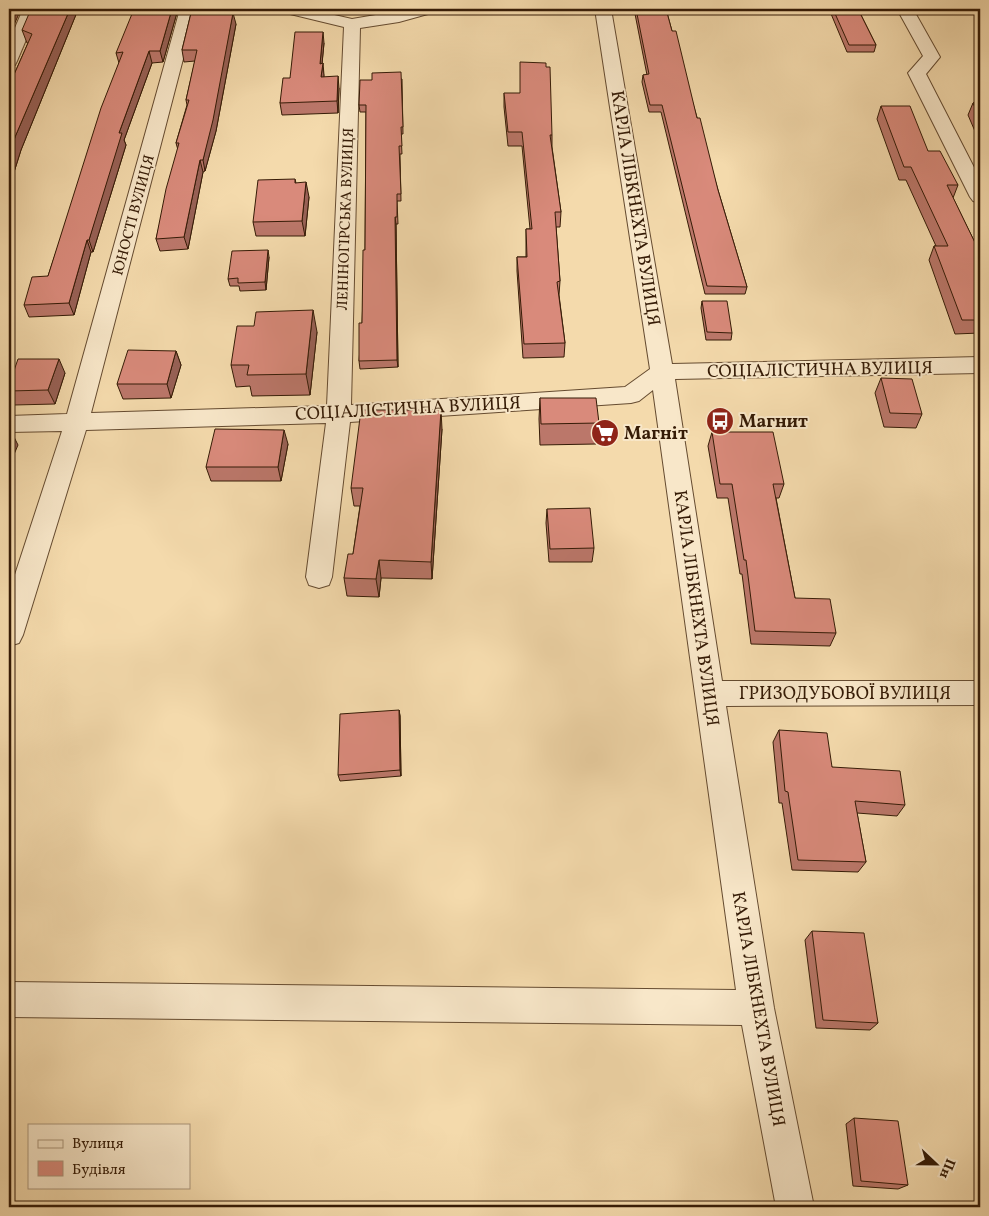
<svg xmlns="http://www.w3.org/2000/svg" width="989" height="1216" viewBox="0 0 989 1216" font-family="Vollkorn,serif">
<rect width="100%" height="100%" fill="#f4daac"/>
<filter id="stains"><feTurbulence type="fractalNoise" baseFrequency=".004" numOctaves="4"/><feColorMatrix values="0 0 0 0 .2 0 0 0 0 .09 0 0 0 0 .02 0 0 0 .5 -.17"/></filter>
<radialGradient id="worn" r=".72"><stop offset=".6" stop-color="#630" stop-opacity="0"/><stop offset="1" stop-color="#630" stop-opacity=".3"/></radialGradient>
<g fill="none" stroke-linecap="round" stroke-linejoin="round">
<g stroke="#654b30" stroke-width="2">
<g id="minor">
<path d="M23,9h16l-22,52 -2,4 -6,1v-24z"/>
<path d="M180,9h16l-105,404 236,-7 17,-379 -62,-15 -2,-3h28l44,10 59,-10h26l-2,3 -36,10 -39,6 -9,377 274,-18 25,-18 -55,-360h16l61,355 308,-7v16l-305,6 47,302h258v24l-254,1 48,302 40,199h-38l-34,-182 -733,-8v-35l727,8 -83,-600 -14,11 -8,2 -281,19 -18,155 -3,8 -10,3 -10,-3 -3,-8 20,-154 -240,7 -63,205 -4,8 -10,3v-53l53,-162 -53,1v-16l58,-2z"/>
<path d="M897,9h16l27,48 -14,17 54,105v24l-7,-2 -3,-4 -62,-124 15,-17z"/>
</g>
</g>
<use href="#minor" fill="#f8e7c9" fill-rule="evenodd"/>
</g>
<g fill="#bb776a" stroke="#351b06">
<path d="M178,9l-15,53 -11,1 -28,77 2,5 -33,107h-2l-17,63 -45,2 -5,-12 24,-29 71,-213 -3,-10z"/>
<path d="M192,9h33l-1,5 12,10 -20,107 -11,40 -2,1 -15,77 -28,2 -4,-12 22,-89 -2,-7 11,-38 -1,-5 9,-39 -11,1 -2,-12z"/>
<path d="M635,9h31l6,22 46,159 29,97 -2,7h-40l-44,-182h-12l-7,-30 1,-7h4l-12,-61z"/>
<path d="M829,9h29l18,36 -2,7h-27z"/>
<path d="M77,12l-56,138 -12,38v-102l19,-43h-1l-5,-13z"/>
<path d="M324,43l-2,20 2,14 15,11 -1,25 -56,2 -2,-12 10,-25z"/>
<path d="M402,79l1,55h-2l1,20h-2l1,47h-4l1,23h-2l2,143 -38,2 -1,-8 3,-38 3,-73 1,-138h-6l-1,-7 13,-25z"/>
<path d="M504,93l48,42v12l9,65 -1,15h-4l4,54 -1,14 6,48 -1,14 -41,1 -6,-87v-14h9v-28h4l-8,-83h-14l-4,-39z"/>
<path d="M980,99v44l-12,-28 5,-12z"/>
<path d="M881,106l47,45 30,34 -5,13 27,55v80l-25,1 -26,-74 5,-14h2l-30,-66h-7l-22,-61z"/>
<path d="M295,179l1,4 13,14 -4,39h-49l-3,-14z"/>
<path d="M269,257l-3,33 -26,1 -1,-5h-9l-2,-7z"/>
<path d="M702,301l30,32 -1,7h-25l-5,-32z"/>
<path d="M317,332l-7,63 -58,1 -2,-10 -14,1 -5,-22z"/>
<path d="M176,351l5,14 -10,33 -48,1 -6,-15z"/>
<path d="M65,373l-10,31 -41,1 -5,-10v-10z"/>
<path d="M881,378l41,36 -6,14 -32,-1 -9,-34z"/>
<path d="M540,398l59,25 -3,21 -56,1 -1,-26z"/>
<path d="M442,429l-10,150 -51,-1 -2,19 -32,-1 -3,-18 9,-24 7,-48h-6l-3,-18z"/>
<path d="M712,432l72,52 -5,14h-3l19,100 41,35 -6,13 -79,-2 -9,-70h-2l-12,-76h-11l-9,-52z"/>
<path d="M288,444l-7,37h-70l-5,-14z"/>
<path d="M547,509l47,39 -2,14h-43l-3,-39z"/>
<path d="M399,710l1,6 1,60 -61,5 -2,-6z"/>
<path d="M779,730l53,37 73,38 -8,11 -40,-3 9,49 -8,10 -66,-2 -10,-67h-3l-6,-61z"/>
<path d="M812,931l66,92 -8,7 -54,-2 -11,-88z"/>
<path d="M854,1118l54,67 -10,4 -45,-3 -7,-62z"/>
</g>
<g fill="#986156" stroke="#351b06">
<path d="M11,9h10l-11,25 -1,-4v-15z"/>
<path d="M70,9h6l1,3 -56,138 -12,38v-30l6,-21z"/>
<path d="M172,9h6l-15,53 -3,-11z"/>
<path d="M219,9h6l-5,16 -2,-11z"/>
<path d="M233,13l3,11 -20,107 -11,40 -2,-11z"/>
<path d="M323,32l1,11 -3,32 -1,-11z"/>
<path d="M149,51l3,12 -28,77 2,5 -33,107 -4,-12 30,-107z"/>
<path d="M323,63l1,12 -1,13 -2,-11z"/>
<path d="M338,76l1,12 -1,25 -1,-12z"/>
<path d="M200,160l3,12 -15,77 -4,-12z"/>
<path d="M306,182l3,15 -4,39 -3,-15z"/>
<path d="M395,217l1,7 2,143 -1,-7z"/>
<path d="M87,240l4,12 -17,63 -5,-12z"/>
<path d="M268,250l1,7 -3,33 -1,-8z"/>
<path d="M313,310l4,22 -7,63 -4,-21z"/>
<path d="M176,351l5,14 -10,33 -4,-14z"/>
<path d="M59,359l6,14 -10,31 -7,-14z"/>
<path d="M441,410l1,19 -10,150 -1,-17z"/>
<path d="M284,430l4,14 -7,37 -3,-14z"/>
<path d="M11,431l7,14 -9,21v-30z"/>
<path d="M379,560l2,18 -2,19 -3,-18z"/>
<path d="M399,710l1,6 1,60 -1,-6z"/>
</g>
<g fill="#d98a7b" stroke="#351b06">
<path d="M9,9h2l-2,6z"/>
<path d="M31,9h39l-55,128 -6,21v-72l23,-52 -10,-4z"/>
<path d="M134,9h38l-12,42h-11l-30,82h3l-33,107h-2l-18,63 -45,2 8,-28 16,-1 53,-168 22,-56 -7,1z"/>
<path d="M192,9h27l-1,5 15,-1 -20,107 -10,40h-3l-16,77 -28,2 10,-50 13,-46h-3l13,-43h-3l11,-50h-15z"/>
<path d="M636,9h30l6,22h4l21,87h3l18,72 29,97 -40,-1 -45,-181h-12l-7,-30 6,-1z"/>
<path d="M833,9h25l18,36h-27z"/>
<path d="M295,32h28l-3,32 3,-1 -2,14 17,-1 -1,25 -57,2 3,-25h7z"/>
<path d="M520,62l26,1v4h4l2,68h-2l11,77h-6l5,69 -3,1 8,61 -41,1 -7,-87h10l-1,-28h6l-10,-97h-14l-4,-39h16z"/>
<path d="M401,72l2,55h-2l1,19h-3l2,48h-4v23h-2l2,143 -38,1v-38h3l1,-73h2l1,-145h-7l1,-25h12v-7z"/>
<path d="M980,99v20l-7,-16z"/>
<path d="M881,106h29l18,45h12l18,34h-11l33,68v67h-18l-28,-74h14l-37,-79h-7z"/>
<path d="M295,179v4l11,-1 -4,39 -49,1 5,-42z"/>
<path d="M268,250l-3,32 -27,1v-5l-10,1 4,-28z"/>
<path d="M702,301h25l5,32 -25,-1z"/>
<path d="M313,310l-7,64 -59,1 2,-10h-18l6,-39h17l2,-14z"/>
<path d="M128,350l48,1 -9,33h-50z"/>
<path d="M18,359h41l-11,31 -39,1v-6z"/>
<path d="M881,378l31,1 10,35 -32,-1z"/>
<path d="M540,398h56l3,25 -58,1z"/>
<path d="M361,410h80l-10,152 -52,-2 -3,19 -32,-1 4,-24h5l10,-66h-12z"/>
<path d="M215,429l69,1 -6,37h-72z"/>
<path d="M712,432h61l11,52h-11l22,114 35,1 6,34 -81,-2 -9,-71h-2l-12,-76h-12z"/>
<path d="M590,508l4,40 -44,1 -3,-40z"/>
<path d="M399,710l1,60 -62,5 2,-61z"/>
<path d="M779,730l48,3 5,34 68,4 5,34 -50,-4 11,61 -68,-2 -10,-68 -3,-1z"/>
<path d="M812,931l52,2 14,90 -55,-3z"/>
<path d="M854,1118l44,3 10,64 -47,-4z"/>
</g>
<defs>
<g id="bus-disc" transform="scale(1.4375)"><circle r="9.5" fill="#8f2418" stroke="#f8e7c9"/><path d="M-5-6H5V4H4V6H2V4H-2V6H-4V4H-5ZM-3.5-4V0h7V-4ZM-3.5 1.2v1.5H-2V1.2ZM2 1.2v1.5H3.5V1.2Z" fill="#fff"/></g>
<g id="supermarket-disc" transform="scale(1.4375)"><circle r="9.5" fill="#8f2418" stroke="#f8e7c9"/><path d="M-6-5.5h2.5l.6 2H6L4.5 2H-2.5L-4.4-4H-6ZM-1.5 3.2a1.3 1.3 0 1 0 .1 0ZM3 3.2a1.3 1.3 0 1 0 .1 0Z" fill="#fff"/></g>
</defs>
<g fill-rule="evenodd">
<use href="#bus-disc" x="720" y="421"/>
<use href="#supermarket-disc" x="605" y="433"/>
</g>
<g text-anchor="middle" stroke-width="4" stroke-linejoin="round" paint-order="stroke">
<g font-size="15" fill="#351b06" stroke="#f8e7c9">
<text transform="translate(133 215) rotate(-75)" y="5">ЮНОСТІ ВУЛИЦЯ</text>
<text transform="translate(345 219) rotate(-88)" y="5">ЛЕНІНОГІРСЬКА ВУЛИЦЯ</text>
</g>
<g font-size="18" fill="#351b06" stroke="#f8e7c9">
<text transform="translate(636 208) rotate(81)" y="6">КАРЛА ЛІБКНЕХТА ВУЛИЦЯ</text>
<text transform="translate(820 369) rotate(-1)" y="6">СОЦІАЛІСТИЧНА ВУЛИЦЯ</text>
<text transform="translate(408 408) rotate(-3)" y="6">СОЦІАЛІСТИЧНА ВУЛИЦЯ</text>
<text transform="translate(697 608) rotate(82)" y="6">КАРЛА ЛІБКНЕХТА ВУЛИЦЯ</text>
<text x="845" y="699">ГРИЗОДУБОВОЇ ВУЛИЦЯ</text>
<text transform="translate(759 1009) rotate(80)" y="6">КАРЛА ЛІБКНЕХТА ВУЛИЦЯ</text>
</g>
<g font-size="18" font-weight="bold" fill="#351b06" stroke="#f8e7c9" text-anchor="start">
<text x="739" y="427">Магнит</text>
<text x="624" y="439">Магніт</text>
</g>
</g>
<rect width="989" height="1216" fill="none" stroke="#f4daac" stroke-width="30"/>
<rect x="10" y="10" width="969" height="1196" fill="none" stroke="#351b06" stroke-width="2.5"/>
<rect x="15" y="15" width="959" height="1186" fill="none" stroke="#351b06"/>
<rect x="28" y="1124" width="162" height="65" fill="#f8e7c9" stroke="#aa957b"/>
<rect x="38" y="1140" width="25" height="8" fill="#f8e7c9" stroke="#aa957b"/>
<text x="72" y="1148" font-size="15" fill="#351b06">Вулиця</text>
<rect x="38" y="1161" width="25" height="15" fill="#d98a7b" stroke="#aa957b"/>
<text x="72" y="1174" font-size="15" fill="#351b06">Будівля</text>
<g transform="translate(936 1164) rotate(112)" stroke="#f8e7c9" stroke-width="4" paint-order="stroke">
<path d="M0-4L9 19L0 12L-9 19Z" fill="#351b06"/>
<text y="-8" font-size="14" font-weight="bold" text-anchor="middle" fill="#351b06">Пн</text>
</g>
<rect width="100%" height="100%" filter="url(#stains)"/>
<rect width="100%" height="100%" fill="url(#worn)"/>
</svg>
